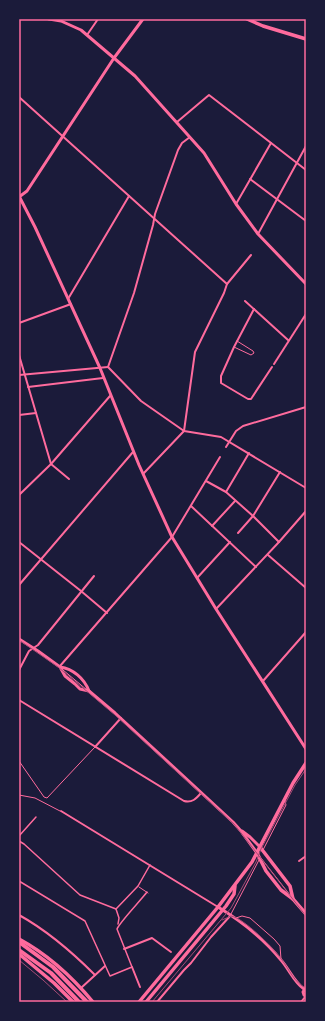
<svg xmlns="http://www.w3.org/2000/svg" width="325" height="1021" viewBox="0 0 325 1021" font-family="Lora,serif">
<rect width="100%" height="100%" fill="#1b1b3a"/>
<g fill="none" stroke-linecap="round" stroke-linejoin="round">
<g stroke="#ff6b9d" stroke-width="1">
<path d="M234,347l17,8 3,-2 -1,-2 -16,-10"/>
<path d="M63,670l24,20"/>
<path d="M19,761l25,36 3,1 48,-51"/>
<path d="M19,795l16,3 25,13"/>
<path d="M263,850l23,-45 -1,-4"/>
<path d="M261,858l29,37"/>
<path d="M139,887l9,6"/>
<path d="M231,914l28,-54"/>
<path d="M236,918l6,-2 8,2 24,21 6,7 1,13"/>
</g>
<g stroke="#ff6b9d" stroke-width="1.5">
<path d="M19,836l17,-19"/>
<path d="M19,841l5,3 56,51 36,14 3,9 -1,6"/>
<path d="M19,881l66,40 25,55 22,-9 -15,-38c2,-6 24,-29 30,-37"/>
<path d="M116,909l22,-23 12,-21"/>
</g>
<g stroke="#ff6b9d" stroke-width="2">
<path d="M87,35l11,-16"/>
<path d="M19,97l208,187"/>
<path d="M177,122l32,-27 97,75"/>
<path d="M250,179l56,42"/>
<path d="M236,204l35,-61"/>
<path d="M258,234l48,-88"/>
<path d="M68,299l61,-103"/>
<path d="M245,301l43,39"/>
<path d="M254,309l-20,38 -13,29v7l27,16h3l21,-32"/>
<path d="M19,323l52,-19"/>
<path d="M19,355l32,109 18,15"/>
<path d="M274,364l32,-50"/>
<path d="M108,367l26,-74 19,-68 2,-11 23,-64 4,-7 8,-6"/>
<path d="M108,367l33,34 43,30 37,6 85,51"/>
<path d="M19,375l89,-8"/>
<path d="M28,387l75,-9"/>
<path d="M19,415l17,-2"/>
<path d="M226,447l10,-16 7,-5 63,-19"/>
<path d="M143,474l41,-43 11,-79 29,-59 3,-9 24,-29"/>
<path d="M206,481l20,11 27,24 26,26"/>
<path d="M226,492l23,-39"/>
<path d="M19,495l32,-31 59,-68"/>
<path d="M191,506l65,61"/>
<path d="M212,526l23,-25"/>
<path d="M238,533l15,-17 27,-44"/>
<path d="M19,542l62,49 26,22"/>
<path d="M268,555l38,33"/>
<path d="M197,578l33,-36"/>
<path d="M19,585l114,-133"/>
<path d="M216,609l63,-67 27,-31"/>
<path d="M60,666l112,-129 48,-80"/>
<path d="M19,670l10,-19 9,-6 56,-69"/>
<path d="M263,681l43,-49"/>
<path d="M19,700l165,101c8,2 12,-2 17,-8"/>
<path d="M95,747l26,-29"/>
<path d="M61,811l157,96"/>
<path d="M299,861l7,-5"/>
<path d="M19,915c29,16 53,37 76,60"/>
<path d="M124,949l28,-11 19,14"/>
<path d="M132,967l8,20"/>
<path d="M81,988l24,-22"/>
<path d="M157,1002l27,-32 7,-7 20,-26 20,-22"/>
<path d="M301,1002l4,-5"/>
</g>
<g stroke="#ff6b9d" stroke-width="3">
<path d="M49,19l12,2 20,9 54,46 69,77 32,51 22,30 48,50"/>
<path d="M19,197l8,-6 87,-133 29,-39"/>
<path d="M218,907c23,14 46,32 63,53 8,9 13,22 23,29"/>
<path d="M306,988l-3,4 1,3 2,2"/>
</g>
<g stroke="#ff6b9d" stroke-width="3">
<path d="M19,196l16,31 65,141 39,97 33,72 44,72 90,140"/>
<path d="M19,639l19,12 22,16 5,9 10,8 5,5 9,2 26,22 118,109 8,9 16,22"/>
<path d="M60,667c13,2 24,11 29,24"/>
<path d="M242,831l8,6 10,10"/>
</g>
<g stroke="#ff6b9d" stroke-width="3.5">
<path d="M247,19l16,7 43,13"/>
<path d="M260,847l30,39 3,13"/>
<path d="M257,853l9,18 15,19 12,9 13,15"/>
<path d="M19,939c28,15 54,39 74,63"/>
<path d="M19,954l35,29 19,19"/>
<path d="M139,1002l79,-95 34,-45 41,-79 13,-20"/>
<path d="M146,1002l80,-96 8,-12 1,-8"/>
</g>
<g stroke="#ff6b9d" stroke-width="4">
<path d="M19,942l34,25 34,35"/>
<path d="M19,950l32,23 28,29"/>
</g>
<g stroke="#a44b75" stroke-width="1">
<path d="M19,640l39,27 57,48 119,109 72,92"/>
<path d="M222,920l9,-4c13,2 43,33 51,44 7,9 13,24 24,28"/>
<path d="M19,960l24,20 24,22"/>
<path d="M152,1002l79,-94 25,-46 5,-13 34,-64 11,-16"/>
</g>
</g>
<rect width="325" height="1021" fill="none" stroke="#1b1b3a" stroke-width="40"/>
<rect x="20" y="20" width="285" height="981" fill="none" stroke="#ff6b9d" stroke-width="1.5"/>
</svg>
